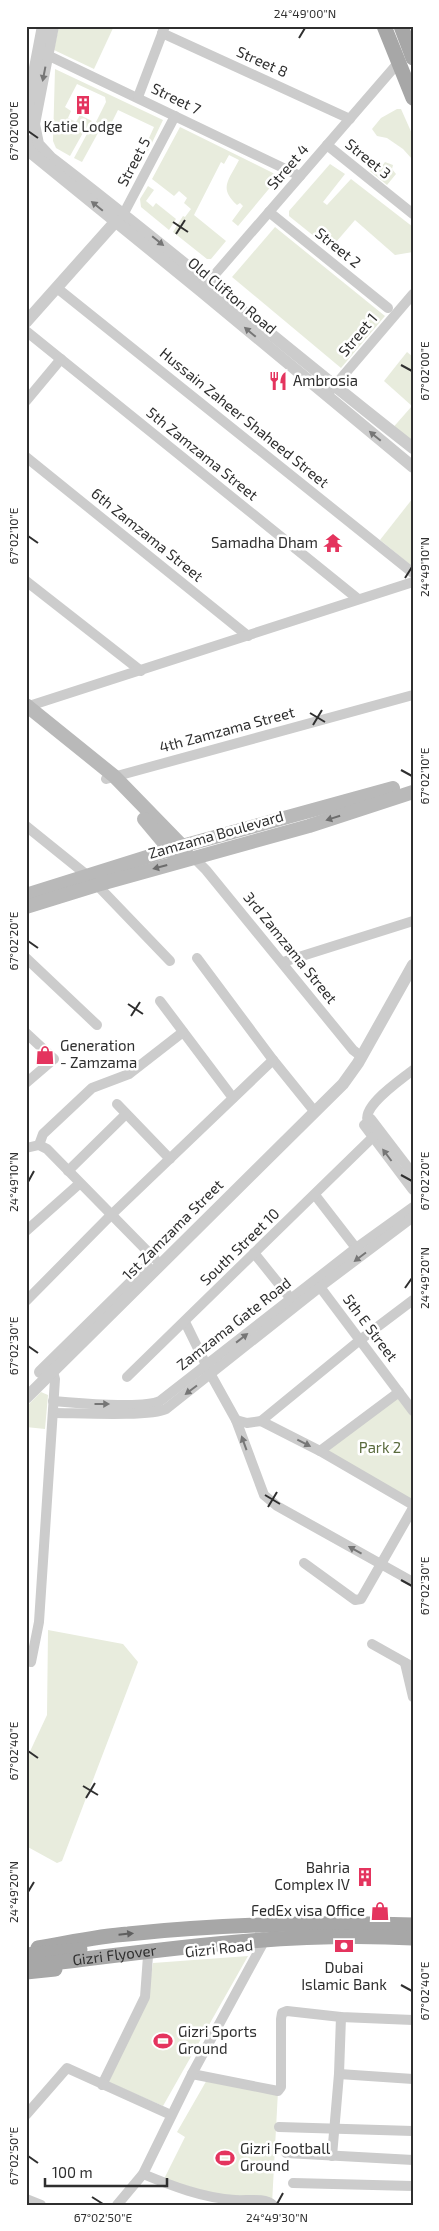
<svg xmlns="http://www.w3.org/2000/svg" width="439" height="2231" viewBox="0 0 439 2231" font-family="'Exo 2',sans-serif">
<rect width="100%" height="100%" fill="#fff"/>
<g fill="#e8ecdd">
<path d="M59,26h55l-20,43 -40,-19z"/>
<path d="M55,69l108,51 -15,31 -4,-2 10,-22 -36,-17 -12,24 -7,-3 -17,31 -8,-4 14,-26 6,-6 12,-24 -1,-5 -28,-13 -12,23 6,4 -3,7 8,4 4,-7 12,6 -8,10 -14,25 -14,-8 -3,-7z"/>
<path d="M397,109h4l12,27v24l-10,-11 -16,-11 -10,-2 -5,-7 9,-11z"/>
<path d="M180,127l97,48 1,3 -40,48 -6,-5 11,-15 -3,-3 -3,2c-19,-17 -8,-25 2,-45l-10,-5 -5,9 -3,-2 -27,53 32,26 -15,18h-4l-34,-27 10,-16 2,1 6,-8 -7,-6 3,-5 -8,-7 -5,5 -22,-17z"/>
<path d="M385,162l8,3 -1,4 4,5 -9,11 -17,-14 5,-6 7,1z"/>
<path d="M330,164l15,10 -22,28 4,3 24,-26 62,48v25l-18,3 -40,-35 -25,29 -41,-33v-5z"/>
<path d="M148,186l6,4 -8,11 7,6 3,-4 20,16 -7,11 -28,-23 -1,-8z"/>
<path d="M275,227l110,89 -44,52 -109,-91z"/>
<path d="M407,352l6,5v91l-23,-17 22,-25 -28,-25z"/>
<path d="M413,498v69l-33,-27z"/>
<path d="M41,1392l7,3 -3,34 -19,-2v-20z"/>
<path d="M399,1392l14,18v95l-93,-54z"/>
<path d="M48,1630l75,14 15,18 -76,199 -5,2 -31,-17v-86l21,-45z"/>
<path d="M248,1956l-85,150 -57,-25 41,-81 6,-37z"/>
<path d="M208,2078l70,13 -6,113 -37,-4 -71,-21 21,-42 -8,-5z"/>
</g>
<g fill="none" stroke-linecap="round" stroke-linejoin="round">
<g stroke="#ccc" stroke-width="10">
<path d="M162,33l188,86"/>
<path d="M41,52l259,124"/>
<path d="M138,97l27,-71"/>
<path d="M327,145l86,69"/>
<path d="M269,212l119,96"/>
<path d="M118,219l6,-6 51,-97"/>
<path d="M204,287l194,-224"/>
<path d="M57,288l356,285"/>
<path d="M26,331l332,268"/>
<path d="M331,390l82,-96"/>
<path d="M26,401l35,-42"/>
<path d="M26,457l222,179"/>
<path d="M26,581l115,90"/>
<path d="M26,707l387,-125"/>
<path d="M106,779l307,-84"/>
<path d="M26,826l62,50"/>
<path d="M194,858l12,12 147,180 9,7"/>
<path d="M97,885l73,76"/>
<path d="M26,958l71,67"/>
<path d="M197,958l76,102 42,52"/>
<path d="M283,962l130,-41"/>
<path d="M160,1001l73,97"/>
<path d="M26,1033l28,26 -28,24"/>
<path d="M413,1070c-12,10 -52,36 -45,52l-4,3 49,65"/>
<path d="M117,1104l53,55"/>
<path d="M368,1122l3,-3 42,55"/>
<path d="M39,1145l4,-11 49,-46 37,-14 54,-42"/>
<path d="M26,1148l13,-3 8,4 108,110"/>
<path d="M68,1171l58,-57"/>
<path d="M315,1195l41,53"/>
<path d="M26,1231l53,-47"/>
<path d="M254,1253l37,46"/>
<path d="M320,1287l93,124"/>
<path d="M26,1301l84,-85 163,-156"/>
<path d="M185,1322l26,53 25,45 28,75 13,11 136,76"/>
<path d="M127,1377l246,-240"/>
<path d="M53,1401c21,2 92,8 107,0l196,-153 57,-41"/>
<path d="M54,1413c21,0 97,4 112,-4l154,-122 93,-70"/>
<path d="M236,1420l11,3 14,-2 99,-81 53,-40"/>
<path d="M261,1421l59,30 93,54"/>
<path d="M320,1451l79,-59"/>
<path d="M304,1563l51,37 6,-1 52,-91"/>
<path d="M372,1644l41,23"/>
<path d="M31,1662l8,-40 16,-243 -2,-7 -5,-5"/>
<path d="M405,1663l8,34"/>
<path d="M192,2074l86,17 3,-4v-68l1,-6 5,-2 54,6 72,3"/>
<path d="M339,2074l74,5"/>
<path d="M102,2085l43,-88 3,-41"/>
<path d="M26,2115l41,-47 104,47"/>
<path d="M279,2127l134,4"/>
<path d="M286,2153l127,7"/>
<path d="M332,2156l7,-82 2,-57"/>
<path d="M143,2174c29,12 60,24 92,26 12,1 29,-3 38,5"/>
<path d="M293,2183l120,3"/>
<path d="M26,2199l15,6"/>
<path d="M117,2205l26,-31 49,-100 70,-129 1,-8"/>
</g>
<g stroke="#ccc" stroke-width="12">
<path d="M53,26l-19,98 4,20 13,14c123,94 240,195 362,290"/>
<path d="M26,115l17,-89"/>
<path d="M26,140l3,11 172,140 212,176"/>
<path d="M26,322l90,-101"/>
<path d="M40,1372l107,-105"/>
<path d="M26,1398l317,-314 15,-21 55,-98"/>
</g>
<g stroke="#b9b9b9" stroke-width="14">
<path d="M26,705l88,71 72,74"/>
<path d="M144,819l31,37"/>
<path d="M26,895l156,-49 211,-58"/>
<path d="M26,907l71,-22 212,-59 104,-34"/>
</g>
<g stroke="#a7a7a7" stroke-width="15">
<path d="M384,26l29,72"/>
<path d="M401,26l12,32"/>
<path d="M38,1948c30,-5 60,-12 90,-14 94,-10 190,-12 285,-9"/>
<path d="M26,1972l29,-3"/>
</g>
<g stroke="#a7a7a7" stroke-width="15">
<path d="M26,1955l54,-5"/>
<path id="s1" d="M26,1964h19c123,-15 244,-33 368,-26"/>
</g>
</g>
<defs><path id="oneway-solid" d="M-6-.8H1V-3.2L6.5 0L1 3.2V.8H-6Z" transform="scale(1.25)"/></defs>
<g fill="#767676">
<use href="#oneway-solid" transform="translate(44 74) rotate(101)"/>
<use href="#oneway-solid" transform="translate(97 206) rotate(-141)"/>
<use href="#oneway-solid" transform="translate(158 241) rotate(39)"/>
<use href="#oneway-solid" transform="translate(250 332) rotate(-140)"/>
<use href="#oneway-solid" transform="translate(375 436) rotate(-140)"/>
<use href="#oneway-solid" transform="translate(387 1155) rotate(-127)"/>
<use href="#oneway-solid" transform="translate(360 1257) rotate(143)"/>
<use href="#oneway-solid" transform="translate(242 1338) rotate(-38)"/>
<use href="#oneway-solid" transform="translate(191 1390) rotate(143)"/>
<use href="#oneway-solid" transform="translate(102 1404)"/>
<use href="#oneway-solid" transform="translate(244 1443) rotate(-110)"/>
<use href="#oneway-solid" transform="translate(304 1443) rotate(27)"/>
<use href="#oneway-solid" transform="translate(355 1550) rotate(-151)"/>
</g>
<g fill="#6d6d6d">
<use href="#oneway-solid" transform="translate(333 818) rotate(162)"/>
<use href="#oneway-solid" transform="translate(160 867) rotate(165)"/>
</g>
<use fill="#5f5f5f" href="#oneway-solid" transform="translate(126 1934) rotate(-6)"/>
<path fill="none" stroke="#2f2f2f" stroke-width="2" d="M299,38l6,-10M28,131l10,7M173,222l15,10M176,234l9,-14M401,365l11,6M28,536l10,7M405,578l7,-11M310,713l15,9M313,725l9,-15M401,770l11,6M28,941l10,7M128,1004l15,10M131,1016l9,-14M401,1175l11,6M28,1182l6,-11M405,1288l7,-10M28,1346l10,7M265,1495l15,9M268,1507l9,-15M401,1580l11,6M28,1751l10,7M83,1786l15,9M86,1798l9,-15M28,1892l6,-10M401,1985l11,6M28,2156l10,7M92,2197l11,7M277,2204l6,-11"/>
<defs>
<g id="building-bare" transform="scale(1.5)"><path d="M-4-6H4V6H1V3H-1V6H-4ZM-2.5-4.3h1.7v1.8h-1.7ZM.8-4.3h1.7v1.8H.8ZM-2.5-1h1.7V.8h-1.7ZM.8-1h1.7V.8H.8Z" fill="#e4345e" stroke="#fff" stroke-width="2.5" paint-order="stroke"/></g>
<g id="restaurant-bare" transform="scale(1.5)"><path d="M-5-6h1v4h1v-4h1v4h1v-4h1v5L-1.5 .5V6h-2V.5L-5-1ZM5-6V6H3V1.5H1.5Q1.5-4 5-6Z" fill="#e4345e" stroke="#fff" stroke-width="2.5" paint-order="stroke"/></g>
<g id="temple-bare" transform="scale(1.5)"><path d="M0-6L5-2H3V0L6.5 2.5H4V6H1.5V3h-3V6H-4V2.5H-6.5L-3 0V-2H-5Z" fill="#e4345e" stroke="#fff" stroke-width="2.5" paint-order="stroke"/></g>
<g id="shop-bare" transform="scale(1.5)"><path d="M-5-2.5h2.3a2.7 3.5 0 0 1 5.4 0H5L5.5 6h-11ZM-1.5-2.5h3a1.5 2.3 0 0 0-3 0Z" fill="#e4345e" stroke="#fff" stroke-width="2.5" paint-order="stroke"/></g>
<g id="bank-bare" transform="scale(1.5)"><path d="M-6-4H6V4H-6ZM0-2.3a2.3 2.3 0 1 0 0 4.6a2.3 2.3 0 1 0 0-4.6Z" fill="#e4345e" stroke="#fff" stroke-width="2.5" paint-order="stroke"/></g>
<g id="stadium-bare" transform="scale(1.5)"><path d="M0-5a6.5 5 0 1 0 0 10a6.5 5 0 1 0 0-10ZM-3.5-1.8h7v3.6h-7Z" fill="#e4345e" stroke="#fff" stroke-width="2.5" paint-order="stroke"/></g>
</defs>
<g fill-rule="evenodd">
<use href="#building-bare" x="83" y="105"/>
<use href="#restaurant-bare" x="278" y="381"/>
<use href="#temple-bare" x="333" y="543"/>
<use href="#shop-bare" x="45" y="1055"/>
<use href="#building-bare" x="365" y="1877"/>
<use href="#shop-bare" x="380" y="1911"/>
<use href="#bank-bare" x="344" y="1946"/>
<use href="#stadium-bare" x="163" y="2041"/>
<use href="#stadium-bare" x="225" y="2158"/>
</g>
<g text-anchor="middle" stroke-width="5" stroke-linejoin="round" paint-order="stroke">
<g font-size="15" fill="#2f2f2f" stroke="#fff">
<text transform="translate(262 62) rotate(24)" y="5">Street 8</text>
<text transform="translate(176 99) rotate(26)" y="5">Street 7</text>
<text transform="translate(368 159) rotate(39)" y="5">Street 3</text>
<text transform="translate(134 162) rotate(-62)" y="5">Street 5</text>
<text transform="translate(288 167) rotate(-49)" y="5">Street 4</text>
<text transform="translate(338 248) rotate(39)" y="5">Street 2</text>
<text transform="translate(232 296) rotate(40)" y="5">Old Clifton Road</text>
<text transform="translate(358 335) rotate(-50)" y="5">Street 1</text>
<text transform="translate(244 418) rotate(39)" y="5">Hussain Zaheer Shaheed Street</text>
<text transform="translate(202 454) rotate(39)" y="5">5th Zamzama Street</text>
<text transform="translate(147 535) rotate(39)" y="5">6th Zamzama Street</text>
<text transform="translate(227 730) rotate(-15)" y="5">4th Zamzama Street</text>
<text transform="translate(216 835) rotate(-16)" y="5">Zamzama Boulevard</text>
<text transform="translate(290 948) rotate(51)" y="5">3rd Zamzama Street</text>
<text transform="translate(173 1230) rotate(-45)" y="5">1st Zamzama Street</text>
<text transform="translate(240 1247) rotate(-44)" y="5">South Street 10</text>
<text transform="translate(234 1324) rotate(-38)" y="5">Zamzama Gate Road</text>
<text transform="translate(370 1328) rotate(53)" y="5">5th E Street</text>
<text transform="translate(219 1949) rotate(-6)" y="5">Gizri Road</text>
<text dy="5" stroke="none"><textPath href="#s1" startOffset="89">Gizri Flyover</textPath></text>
</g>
<g font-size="15" fill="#2f2f2f" stroke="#fff" text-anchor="start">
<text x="83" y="132" text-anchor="middle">Katie Lodge</text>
<text x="293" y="386">Ambrosia</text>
<text x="318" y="548" text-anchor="end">Samadha Dham</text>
<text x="60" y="1051">Generation<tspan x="60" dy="17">- Zamzama</tspan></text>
<text x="350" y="1873" text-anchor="end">Bahria<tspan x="350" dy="17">Complex IV</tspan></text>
<text x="365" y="1916" text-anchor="end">FedEx visa Office</text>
<text x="344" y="1973" text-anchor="middle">Dubai<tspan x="344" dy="17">Islamic Bank</tspan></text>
<text x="178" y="2037">Gizri Sports<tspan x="178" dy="17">Ground</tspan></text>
<text x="240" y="2154">Gizri Football<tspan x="240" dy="17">Ground</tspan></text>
</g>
<g font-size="15" fill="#5a6b3d" stroke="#fff">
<text x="380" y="1453">Park 2</text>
</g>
</g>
<rect width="439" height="2231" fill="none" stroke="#ffffff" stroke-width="55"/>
<path d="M45 2178v8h122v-8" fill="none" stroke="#2f2f2f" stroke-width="2.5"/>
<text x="52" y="2178" font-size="15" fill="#2f2f2f" stroke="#ffffff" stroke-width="4" paint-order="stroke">100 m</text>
<rect x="28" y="28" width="384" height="2176" fill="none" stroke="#2f2f2f" stroke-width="2"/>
<g font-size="12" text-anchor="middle" fill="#2f2f2f">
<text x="305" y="18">24°49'00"N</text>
<text transform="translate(14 131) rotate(-90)" y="4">67°02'00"E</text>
<text transform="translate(425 371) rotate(-90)" y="4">67°02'00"E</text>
<text transform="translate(14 536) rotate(-90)" y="4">67°02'10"E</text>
<text transform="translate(425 567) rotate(-90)" y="4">24°49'10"N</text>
<text transform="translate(425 776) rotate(-90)" y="4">67°02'10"E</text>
<text transform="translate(14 941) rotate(-90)" y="4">67°02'20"E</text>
<text transform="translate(425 1181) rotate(-90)" y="4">67°02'20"E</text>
<text transform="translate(14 1182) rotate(-90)" y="4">24°49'10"N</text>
<text transform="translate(425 1278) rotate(-90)" y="4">24°49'20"N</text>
<text transform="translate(14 1346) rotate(-90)" y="4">67°02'30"E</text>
<text transform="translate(425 1586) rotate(-90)" y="4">67°02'30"E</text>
<text transform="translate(14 1751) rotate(-90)" y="4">67°02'40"E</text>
<text transform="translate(14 1892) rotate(-90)" y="4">24°49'20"N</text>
<text transform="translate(425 1991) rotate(-90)" y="4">67°02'40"E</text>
<text transform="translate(14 2156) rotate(-90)" y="4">67°02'50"E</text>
<text x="103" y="2222">67°02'50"E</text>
<text x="277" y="2222">24°49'30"N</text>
</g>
</svg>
